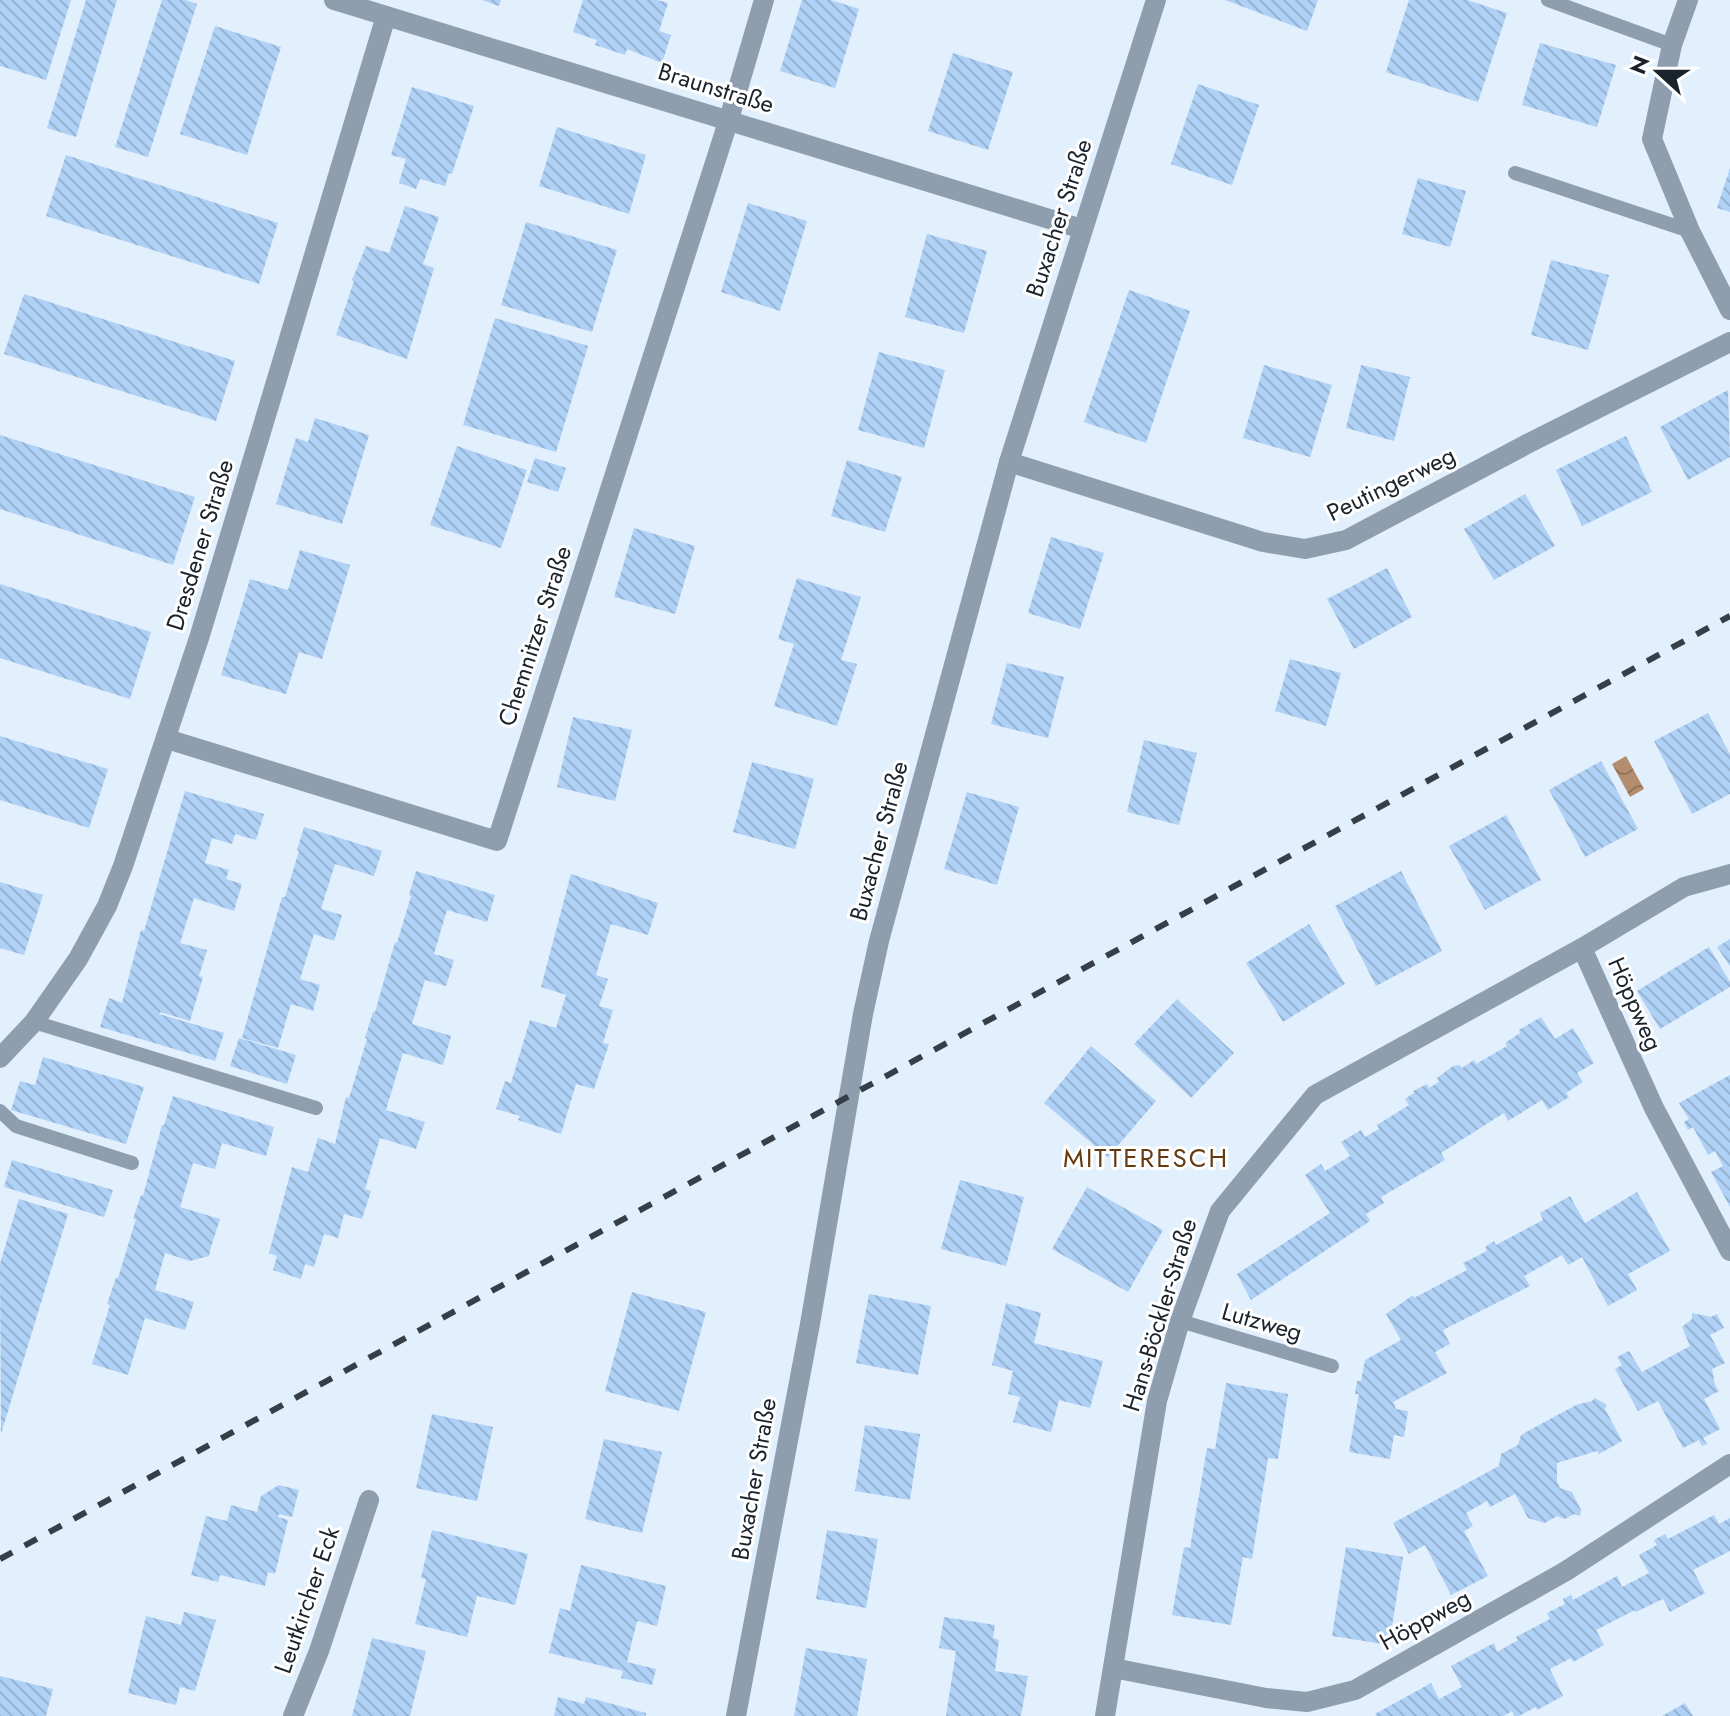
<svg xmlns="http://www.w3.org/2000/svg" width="1730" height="1716" viewBox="0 0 1730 1716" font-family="Jost,sans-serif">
<defs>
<pattern id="water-waves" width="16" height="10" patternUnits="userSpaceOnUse" patternTransform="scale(2)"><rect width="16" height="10" fill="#b38d6e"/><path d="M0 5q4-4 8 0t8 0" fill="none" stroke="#91735b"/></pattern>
<pattern id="building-back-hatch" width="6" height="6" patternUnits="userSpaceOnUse" patternTransform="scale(2)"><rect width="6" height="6" fill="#afd1f6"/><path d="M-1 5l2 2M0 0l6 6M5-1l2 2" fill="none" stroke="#96b3d3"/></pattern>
</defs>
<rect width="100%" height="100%" fill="#e2effd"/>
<path fill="url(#water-waves)" d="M1626,756l18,33 -14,8 -18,-33z"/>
<g fill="url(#building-back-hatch)">
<path d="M0,0h71l-25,80 -46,-14z"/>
<path d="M86,0h31l-41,137 -29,-9z"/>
<path d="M162,0h23l12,4 -49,153 -33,-10z"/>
<path d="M482,0h19l-2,6z"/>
<path d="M583,0h74l11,3 -9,28 12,4 -9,28 -35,-14 -2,6 -30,-10 2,-5 -24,-8z"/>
<path d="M802,0h29l28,9 -24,79 -55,-17z"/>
<path d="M1225,0h93l-11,31z"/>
<path d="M1409,0h58l40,13 -29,89 -92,-30z"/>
<path d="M215,26l66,21 -34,108 -67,-21z"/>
<path d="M1540,43l76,22 -19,62 -75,-22z"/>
<path d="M953,53l60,19 -25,78 -60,-19z"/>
<path d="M1198,84l61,21 -27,80 -61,-21z"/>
<path d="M412,87l62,19 -22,68 -3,-1 -4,13 -25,-7 -4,10 -17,-6 7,-24 -15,-4z"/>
<path d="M557,127l89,28 -17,59 -90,-28z"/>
<path d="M66,155l212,68 -19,61 -213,-68z"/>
<path d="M1730,168v44l-13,-4z"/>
<path d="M1418,178l48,13 -16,56 -48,-13z"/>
<path d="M748,203l59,18 -27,90 -59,-19z"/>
<path d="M405,206l34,11 -16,47 11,4 -27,91 -71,-24 18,-54 -2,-1 14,-34 23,7z"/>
<path d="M526,222l91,28 -25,82 -91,-27z"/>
<path d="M927,234l60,17 -23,82 -59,-16z"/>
<path d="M1551,260l58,15 -21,75 -57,-15z"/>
<path d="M1129,290l61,21 -44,132 -62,-21z"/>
<path d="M24,294l211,67 -19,60 -212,-67z"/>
<path d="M495,318l93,28 -32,106 -93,-27z"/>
<path d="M879,352l66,18 -21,78 -66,-18z"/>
<path d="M1264,365l68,20 -22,72 -67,-19z"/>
<path d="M1361,365l49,12 -16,64 -48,-13z"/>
<path d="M1728,390l2,67 -42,23 -28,-53z"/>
<path d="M315,418l54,17 -27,89 -66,-20 20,-66 12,4z"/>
<path d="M0,435l195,62 -22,68 -173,-56z"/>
<path d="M1626,436l26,56 -70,34 -26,-56z"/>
<path d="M457,446l70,24 -26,78 -71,-23z"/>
<path d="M535,458l31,10 -8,24 -31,-10z"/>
<path d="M847,460l55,17 -17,55 -54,-16z"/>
<path d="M1525,494l30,52 -61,34 -30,-51z"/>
<path d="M634,528l61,18 -20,68 -61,-17z"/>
<path d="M1051,537l53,16 -24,76 -52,-16z"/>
<path d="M300,550l50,15 -28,94 -23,-7 -13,42 -65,-19 29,-96 38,11z"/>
<path d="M1387,568l25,49 -58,32 -27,-50z"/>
<path d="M797,578l64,19 -20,63 16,4 -20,62 -63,-20 20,-62 -16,-5z"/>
<path d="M0,584l151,48 -21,67 -130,-41z"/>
<path d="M1290,659l51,14 -15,53 -51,-15z"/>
<path d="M1007,663l57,14 -16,61 -57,-14z"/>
<path d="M1708,713l22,41v40l-38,20 -38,-73z"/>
<path d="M573,717l59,13 -17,71 -58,-14z"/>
<path d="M0,736l108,33 -19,59 -89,-28z"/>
<path d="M1144,740l53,13 -18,72 -52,-13z"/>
<path d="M1601,761l37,68 -53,28 -36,-67z"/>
<path d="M752,762l62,17 -19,70 -62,-17z"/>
<path d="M185,791l79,23 -8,26 -21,-6 -3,10 -20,-6 -7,25 24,7 -3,9 16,5 -8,27 -40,-13 -14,45 27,7 -8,26 4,1 -13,44 -30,-9 -1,2 65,19 -9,28 -115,-34 9,-29 13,5 19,-73 3,1z"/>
<path d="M967,792l52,15 -22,78 -53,-16z"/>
<path d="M1506,815l35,65 -56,30 -36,-64z"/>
<path d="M304,827l78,24 -8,25 -39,-12 -14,45 21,6 -8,26 -20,-7 -14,45 20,6 -7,26 -22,-7 -13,44 -36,-10 40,-141h3l14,-46 -2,-1z"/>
<path d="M416,871l79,24 -8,27 -40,-12 -13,44 20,6 -8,26 -21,-6 -13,44 39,12 -8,29 -40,-12 -17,57 39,12 -9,27 -36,-11 -15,51 6,2 -9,28 -18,-5 -6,24 -14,-4 -10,33 -9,-3 -4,15 -28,-9 4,-14 -8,-3 23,-86 16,5 10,-34 17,6 11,-47 3,1 18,-59 -2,-1 8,-26h2l20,-70 2,1 14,-47 -2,-1z"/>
<path d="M1401,871l41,80 -66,35 -41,-80z"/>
<path d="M571,874l87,29 -10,32 -37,-11 -15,51 12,4 -9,27 14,4 -10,33 6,1 -15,45 -18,-5 -15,50 -43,-14 2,-4 -24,-7 9,-28 6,2 19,-63 26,8 10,-33 -25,-8z"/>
<path d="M0,882l43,13 -19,60 -24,-7z"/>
<path d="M1309,924l36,60 -62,38 -37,-59z"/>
<path d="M1730,939v27l-13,-19z"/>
<path d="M1709,947l21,35v5l-70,42 -23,-38z"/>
<path d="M1177,999l57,54 -43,45 -57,-54z"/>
<path d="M1541,1017l14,22 18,-11 21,35 -17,10 6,9 -17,11 3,4 -21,13 -6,-10 -34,21 -4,-8 -63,40 4,7 -64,37 3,6 -18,11 4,7 -119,79 -14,-26 93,-61 -25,-38 16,-11 4,7 25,-15 -9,-14 20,-12 4,7 14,-8 -2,-4 32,-20 -4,-6 9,-6 -1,-2 14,-7 2,4 10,-6 -2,-4 16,-12 6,-1 3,3 12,-8 2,4 31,-18 -2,-3 15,-10 -1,-3z"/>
<path d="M239,1038l57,17 -9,29 -57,-18z"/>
<path d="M1091,1046l65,55 -48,56 -64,-54z"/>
<path d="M43,1057l101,30 -18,57 -115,-34 9,-29 15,4z"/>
<path d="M1730,1075v132l-19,-35 12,-6 -8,-15 -7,4 -15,-28 -5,3 -4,-8 5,-3 -10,-16z"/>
<path d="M173,1096l101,31 -8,29 -44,-13 -7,26 -22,-6 -13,44 40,12 -9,28 -2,9 -19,5 -25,-8 -10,37 39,12 -9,28 -40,-12 -17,57 -36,-11 18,-59 -3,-1 9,-26h2l18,-59h-3l8,-24 2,1 19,-71h2z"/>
<path d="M12,1160l101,30 -9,27 -100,-30z"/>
<path d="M960,1180l64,17 -18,69 -65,-17z"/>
<path d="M1087,1187l76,43 -35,62 -76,-43z"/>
<path d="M1637,1192l33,59 -42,23 9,16 -29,16 -26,-49 -14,8 -6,-10 -38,21 6,10 -87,44 7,14 -15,8 12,21 -54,29 3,7 12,2 -4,26 -10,-2 -4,24 -41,-7 10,-58h-4l2,-13h4l4,-21 36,-20 -15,-26 27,-19 1,3 53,-28 -4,-7 24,-12 -2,-4 9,-6 2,4 47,-25 -3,-7 30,-17 15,27z"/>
<path d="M19,1199l49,15 -67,220 -1,-170z"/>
<path d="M632,1292l74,20 -27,99 -74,-20z"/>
<path d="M869,1294l62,12 -13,69 -62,-12z"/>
<path d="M1006,1303l35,10 -7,30 69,18 -13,47 -31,-8 -8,32 -38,-10 7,-25 -12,-3 5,-23 -21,-6z"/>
<path d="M1692,1313l19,4 6,-3 7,14 -14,7 15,28 -13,6 3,16 4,6 -15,8 16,30 -17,9 4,6 -5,2 -3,-6 -16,8 -25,-47 -20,10 -23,-42 7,-4 -5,-8 12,-6 13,21 48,-26 -8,-19 10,-8z"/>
<path d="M1226,1383l62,11 -10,65 -10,-1 -16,101 -9,-2 -12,68 -59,-10 12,-68 6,1 17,-100 8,1z"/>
<path d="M1595,1398l12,7 -2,4 17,32 -23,13 -2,-3 -40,12v19l3,6 12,4 9,18 -1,6 -6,-2 -9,5 -8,-3 -12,7 -17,-5 -13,-24 -25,13 -3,-6 -21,12 7,13 -9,5 24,45 -37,19 -26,-50 -16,9 -16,-31 106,-57 2,-12 17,-9 3,-10 55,-30 16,-4z"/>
<path d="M432,1414l61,13 -16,74 -61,-13z"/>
<path d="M865,1425l55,9 -10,66 -55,-9z"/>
<path d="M604,1439l58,13 -20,81 -57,-14z"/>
<path d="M279,1485l20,5 -7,27 -13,-3 -1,3 10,3 -13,54 -7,-2 -3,14 -45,-11 -2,7 -27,-7 15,-59 21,5 4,-16 26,7 4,-16z"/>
<path d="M1714,1515l5,9 11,-6v33l-37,19 12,23 -35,19 -7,-13 -27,13 -1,-2 -39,20 8,15 -31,17 -2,-4 -21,11 13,27 -26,14 -1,-3 -17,9h-5l-2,-5 -8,5h-128l-1,-2 56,-31 8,16 23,-12 -11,-21 43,-23 3,9 21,-12 -2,-3 34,-18 -3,-6 18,-9 -2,-5 8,-4 2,5 44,-24 5,11 27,-14 -10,-18 18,-10 -3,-5 11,-6 3,5z"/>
<path d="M432,1530l96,24 -13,51 -38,-9 -10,41 -52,-13 11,-45 -5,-1z"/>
<path d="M827,1530l51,9 -12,69 -50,-9z"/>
<path d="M1346,1547l57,10 -14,88 -57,-9z"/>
<path d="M581,1565l85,21 -9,40 -20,-5 -10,41 29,7 -4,16 -31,-7 2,-7 -74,-18 11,-45 10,3z"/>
<path d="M184,1612l32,8 -21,71 -15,-4 -4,18 -48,-12 18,-77 35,9z"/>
<path d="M944,1617l51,8 -2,13 6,2 -4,31 33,5 -7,40h-75l10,-65 -17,-3z"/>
<path d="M372,1638l54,13 -16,65h-58z"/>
<path d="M806,1648l61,11 -10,57h-63z"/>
<path d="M0,1676l53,13 -7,27h-46z"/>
<path d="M558,1697l26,7 2,-7 60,16v3h-92z"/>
<path d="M1685,1703l8,13h-31z"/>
</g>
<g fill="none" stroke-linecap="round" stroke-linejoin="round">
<g stroke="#8f9eae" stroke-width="14">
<path d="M1548,0l124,45"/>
<path d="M1515,173l175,58"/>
<path d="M34,1022l282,86"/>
<path d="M0,1111l16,15 116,37"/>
<path d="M1180,1321l152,45"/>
</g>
<g stroke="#8f9eae" stroke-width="20">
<path d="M334,0l748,229"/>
<path d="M1688,0l-16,45 -20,94 38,92 40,79"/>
<path d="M1009,462l254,80 42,7 41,-9 185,-98 199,-100"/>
<path d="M167,739l330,102 232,-722 35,-119"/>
<path d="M1582,948l72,160 76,143"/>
<path d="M0,1058l34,-36 44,-63 29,-53 16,-40 77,-231 186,-619"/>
<path d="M1113,1668l153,30 41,4 48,-12 211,-119 164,-107"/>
<path d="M293,1716l26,-65 50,-151"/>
<path d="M736,1716l74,-392 53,-310 16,-73 130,-479 147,-462"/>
<path d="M1105,1716l52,-315 23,-80 40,-110 95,-116 267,-147 102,-61 46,-13"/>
</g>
<path stroke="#363f48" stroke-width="6" stroke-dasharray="14 14" stroke-linecap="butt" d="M0,1559l1730,-943"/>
</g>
<g text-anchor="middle" stroke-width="6" stroke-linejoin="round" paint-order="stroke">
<g font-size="24" fill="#1a222b" stroke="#fff">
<text transform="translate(716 88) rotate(17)" y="8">Braunstraße</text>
<text transform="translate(1059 218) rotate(-72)" y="8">Buxacher Straße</text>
<text transform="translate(1391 484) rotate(-26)" y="8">Peutingerweg</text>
<text transform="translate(200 545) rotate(-73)" y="8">Dresdener Straße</text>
<text transform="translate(535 636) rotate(-72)" y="8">Chemnitzer Straße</text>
<text transform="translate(879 841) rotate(-75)" y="8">Buxacher Straße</text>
<text transform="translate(1635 1004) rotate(66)" y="8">Höppweg</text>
<text transform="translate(1160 1315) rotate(-73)" y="8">Hans-Böckler-Straße</text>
<text transform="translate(1262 1322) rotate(16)" y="8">Lutzweg</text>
<text transform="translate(754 1479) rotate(-80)" y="8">Buxacher Straße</text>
<text transform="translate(307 1600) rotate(-71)" y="8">Leutkircher Eck</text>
<text transform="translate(1425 1620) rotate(-29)" y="8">Höppweg</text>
</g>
<g font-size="26" letter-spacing="2" fill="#643a10" stroke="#fff">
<text x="1146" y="1167">MITTERESCH</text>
</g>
</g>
<g transform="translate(1658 72) rotate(291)" stroke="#ffffff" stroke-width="6" paint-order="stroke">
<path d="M0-6L14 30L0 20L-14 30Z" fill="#1a222b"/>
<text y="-12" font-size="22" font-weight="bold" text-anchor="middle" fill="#1a222b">N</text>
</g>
</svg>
